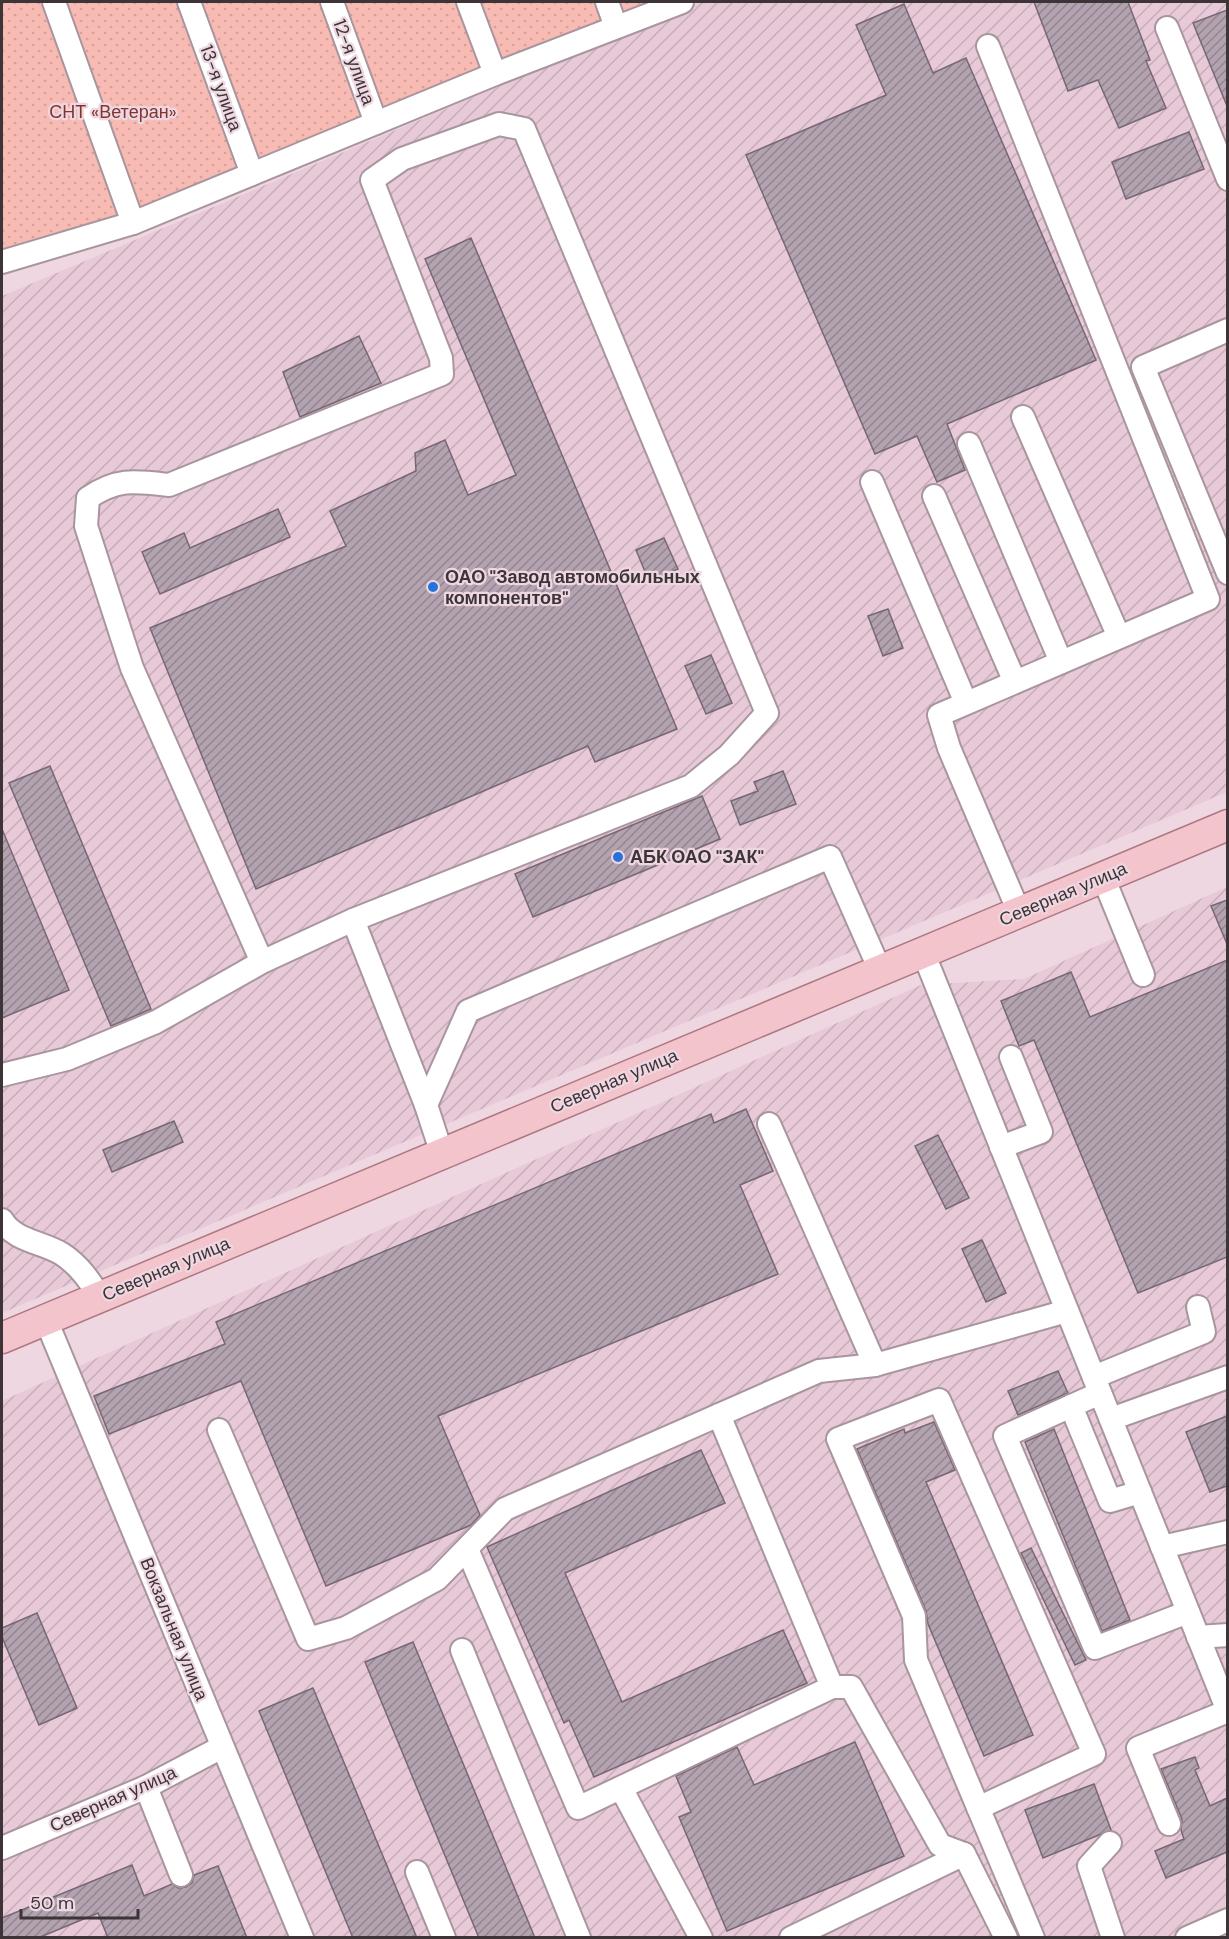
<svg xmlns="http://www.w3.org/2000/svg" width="1229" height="1939" viewBox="0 0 1229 1939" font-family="'DM Sans',sans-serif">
<defs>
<pattern id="industrial-furrows" width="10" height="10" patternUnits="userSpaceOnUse" patternTransform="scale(1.5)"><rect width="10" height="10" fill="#e7c9d7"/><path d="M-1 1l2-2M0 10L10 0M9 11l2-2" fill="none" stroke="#c7adb9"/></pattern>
<pattern id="park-dots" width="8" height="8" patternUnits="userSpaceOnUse" patternTransform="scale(1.5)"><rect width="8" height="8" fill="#f8bbb4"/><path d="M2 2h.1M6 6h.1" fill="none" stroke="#d6a19b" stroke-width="1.8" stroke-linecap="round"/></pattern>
<pattern id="building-hatch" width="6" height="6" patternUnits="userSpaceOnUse" patternTransform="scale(1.5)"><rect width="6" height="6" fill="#b3a2b0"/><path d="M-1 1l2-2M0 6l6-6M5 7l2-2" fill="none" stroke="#938590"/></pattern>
</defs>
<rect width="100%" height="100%" fill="#eed7e1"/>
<g fill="url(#industrial-furrows)">
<path d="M700,2h527v790l-1225,521v-1017z"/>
<path d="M1227,887v1050l-1225,1v-537l919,-416 103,-6z"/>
</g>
<path fill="url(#park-dots)" d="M2,2h682l-682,260z"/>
<g fill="url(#building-hatch)" stroke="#776775" stroke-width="1.5">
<path d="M1034,2h94l22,58 -4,1 20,47 -47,20 -21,-48 -30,11z"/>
<path d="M904,4l29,69 33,-15 130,302 -149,64 18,46 -28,12 -20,-46 -42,18 -129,-299 140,-60 -30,-70z"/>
<path d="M1227,10v96l-34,-83z"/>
<path d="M1189,132l15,37 -78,30 -14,-37z"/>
<path d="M471,238l206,491 -82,33 -7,-16 -332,143 -106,-261 196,-82 -16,-35 86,-40 -1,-18 30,-13 23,55 48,-20 -91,-216z"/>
<path d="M359,336l22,47 -81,34 -17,-45z"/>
<path d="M278,509l12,28 -130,57 -18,-42 42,-19 6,15z"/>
<path d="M664,538l14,31 -29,12 -13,-31z"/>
<path d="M888,609l15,39 -20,8 -15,-40z"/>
<path d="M711,655l21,48 -26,11 -21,-48z"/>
<path d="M50,766l101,243 -40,17 -102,-243z"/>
<path d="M783,771l13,33 -56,21 -9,-24 27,-10 -4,-9z"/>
<path d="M702,796l18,43 -187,78 -18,-43z"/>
<path d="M2,829l67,161 -67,28z"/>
<path d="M1227,900v44l-16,-38z"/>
<path d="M1227,960v297l-89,36 -104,-253 -15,6 -18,-45 70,-29 19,45z"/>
<path d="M746,1109l27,62 -33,14 38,89 -340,142 42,99 -9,10 -145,61 -85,-205 -132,53 -15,-38 131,-52 -9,-22 495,-208 3,9z"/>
<path d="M174,1121l9,21 -71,30 -9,-22z"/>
<path d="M938,1135l31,63 -23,11 -31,-63z"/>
<path d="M982,1240l24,53 -20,9 -24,-53z"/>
<path d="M1058,1371l10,22 -50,22 -10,-24z"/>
<path d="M1227,1416v70l-17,6 -24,-60z"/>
<path d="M934,1422l21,48 -29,12 107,253 -49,21 -56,-132 -2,-13 -69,-162 47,-20 1,4z"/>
<path d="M1054,1429l76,191 -28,11 -77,-189z"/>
<path d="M701,1450l24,53 -160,70 57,129 161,-72 24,53 -213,94 -25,-57 -5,3 -77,-176z"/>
<path d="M1031,1548l55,112 -11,5 -54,-112z"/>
<path d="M37,1613l40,95 -38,17 -37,-88v-9z"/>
<path d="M413,1642l122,296h-56l-114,-276z"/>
<path d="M313,1688l104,250h-64l-94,-227z"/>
<path d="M855,1742l49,114 -177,75 -48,-114 12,-5 -15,-36 61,-29 17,38z"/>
<path d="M1195,1757l4,11 -4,2 15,36 17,-8v54l-61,26 -11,-27 29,-12 -3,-9 1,-11 -21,-50z"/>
<path d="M1094,1784l17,46 -68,28 -18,-48z"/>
<path d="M132,1865l12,31 28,-12 6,4 8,-1 6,-4 2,-8 24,-9 29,72h-139l-10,-25 -60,25h-36v-20z"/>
</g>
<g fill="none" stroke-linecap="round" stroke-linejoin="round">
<g stroke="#a9959e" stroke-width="26">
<g id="minor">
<path d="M54,2l79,221"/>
<path d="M189,2l63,172"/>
<path d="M332,2l44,121"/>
<path d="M468,2l27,72"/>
<path d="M607,2l9,25"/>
<path d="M1167,28l61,151"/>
<path d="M988,46l220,553 -269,116 10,33 70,164"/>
<path d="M2,262l131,-39 362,-149 187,-72"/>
<path d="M1228,330l-85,37 85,206"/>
<path d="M1023,417l96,220"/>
<path d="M969,444l92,218"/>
<path d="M872,482l94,221"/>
<path d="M934,496l81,186"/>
<path d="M1103,877l40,98"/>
<path d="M353,920l73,185 16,49"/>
<path d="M923,952l305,759"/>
<path d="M2,1075l65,-16 89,-37 106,-60 91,-42 338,-134 38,-31 38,-42 -243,-584 -25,-5 -97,35 -30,21 69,178 1,16 -273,111c-34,-4 -52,-7 -81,13l-2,28 46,142 130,294"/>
<path d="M426,1105l42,-94 362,-154 50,113"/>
<path d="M769,1124l106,241 192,-54"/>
<path d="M1001,1147l40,-15 -30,-75"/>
<path d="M2,1220c12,21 41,22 60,34 17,11 27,26 38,43"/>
<path d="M46,1320l256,618"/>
<path d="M1094,1377l110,-45 -6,-25"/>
<path d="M1100,1393l-95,43 90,212 93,-36"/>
<path d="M1071,1406l39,95 30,-9"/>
<path d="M1111,1419l117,-42"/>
<path d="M219,1430l89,209 38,-11 91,-49 68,-70 314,-138 56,-6"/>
<path d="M1162,1547l66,-15"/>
<path d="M467,1549l111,259 254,-121 -113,-272"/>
<path d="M1198,1637l30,-2"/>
<path d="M462,1650l117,288"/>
<path d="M832,1687h19l89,158 24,9 42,84"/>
<path d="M146,1787l35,88"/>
<path d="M621,1788l80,150"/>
<path d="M978,1808l116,-54 -155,-354 -101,39 76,177 2,44 117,278"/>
<path d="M1169,1824l-31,-76 90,-37"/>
<path d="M1110,1843l-21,23 24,72"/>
<path d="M2,1848l144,-61 76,-40"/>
<path d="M417,1872l27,66"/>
<path d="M791,1938l173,-84"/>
<path d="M1187,1938l41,-18"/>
</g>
</g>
<g stroke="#ae7882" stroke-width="33">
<path id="major" d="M2,1338l1226,-513"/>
</g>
<use href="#minor" stroke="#fff" stroke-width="22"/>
<use href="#major" stroke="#f3c4cc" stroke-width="30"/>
</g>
<g fill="#2572dd" stroke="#eed7e1" stroke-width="2">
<circle cx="433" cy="587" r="6"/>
<circle cx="618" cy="857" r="6"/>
</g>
<g text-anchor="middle" stroke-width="4.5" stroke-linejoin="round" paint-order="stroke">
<g font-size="18" fill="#3c3437" stroke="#eed7e1">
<text transform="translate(354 62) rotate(70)" y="6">12-я улица</text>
<text transform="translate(221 88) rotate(70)" y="6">13-я улица</text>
<text transform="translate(1063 894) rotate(-23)" y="6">Северная улица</text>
<text transform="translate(614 1081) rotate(-23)" y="6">Северная улица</text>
<text transform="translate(166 1269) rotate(-23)" y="6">Северная улица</text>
<text transform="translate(174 1629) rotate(68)" y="6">Вокзальная улица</text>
<text transform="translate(113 1799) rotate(-24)" y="6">Северная улица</text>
</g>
<g font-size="18" fill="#823530" stroke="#eed7e1">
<text x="113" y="118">СНТ «Ветеран»</text>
</g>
<g font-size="18" font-weight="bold" fill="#3c3437" stroke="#eed7e1" text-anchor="start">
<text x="445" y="583">ОАО "Завод автомобильных<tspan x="445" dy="21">компонентов"</tspan></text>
<text x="630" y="863">АБК ОАО "ЗАК"</text>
</g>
</g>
<rect width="1229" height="1939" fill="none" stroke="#3c3437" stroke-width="6"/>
<path d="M21 1909v9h117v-9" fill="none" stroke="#3c3437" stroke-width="3"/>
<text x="30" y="1909" font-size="18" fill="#3c3437" stroke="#eed7e1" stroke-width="4.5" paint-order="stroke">50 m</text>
</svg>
